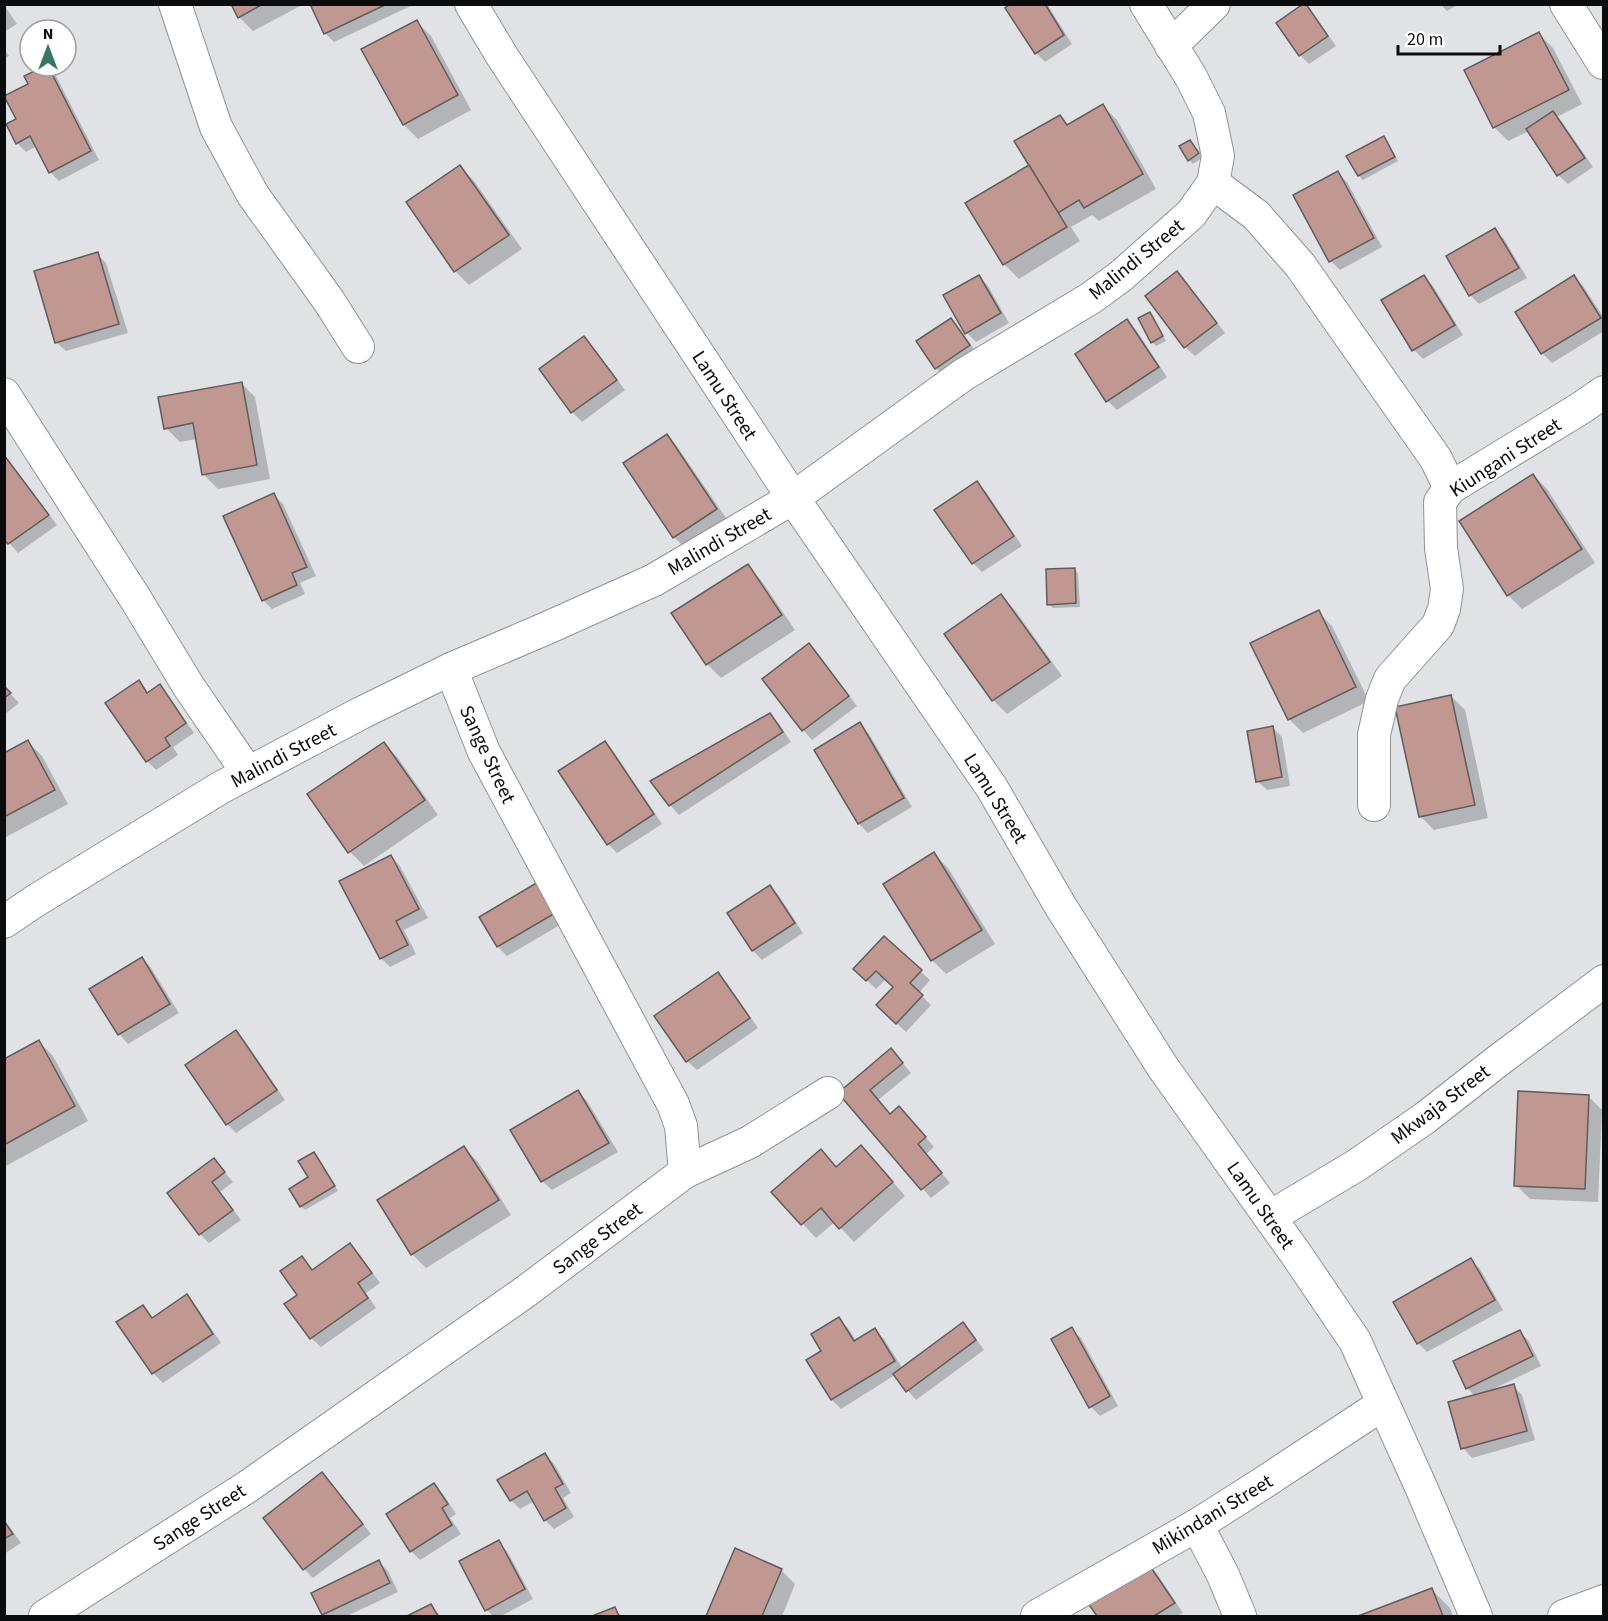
<svg xmlns="http://www.w3.org/2000/svg" width="1608" height="1621" viewBox="0 0 1608 1621" font-family="'Source Sans 3',sans-serif">
<rect width="100%" height="100%" fill="#e0e2e5"/>
<g fill="#0003">
<path d="M232,4h72l-51,27 -14,-14z"/>
<path d="M312,4h103l-81,38 -9,-9z"/>
<path d="M1013,4h34l25,40 -27,18 -9,-9z"/>
<path d="M1440,4h19l-12,7z"/>
<path d="M4,5l13,19 -13,8z"/>
<path d="M1305,6l9,9 22,31 -27,18 -9,-9z"/>
<path d="M417,22l14,14 40,74 -53,29 -14,-14 -40,-75z"/>
<path d="M1539,34l14,14 29,56 -25,13 5,5 31,45 -25,17 -10,-9 -29,-44 -21,10 -14,-14 -28,-56z"/>
<path d="M4,49l5,7 -5,3z"/>
<path d="M47,67l9,9 43,84 -40,21 -9,-9 -13,-26 -11,6 -9,-9 1,-24 12,-35z"/>
<path d="M1103,106l14,14 39,69 -57,32 -7,-6 -21,12 9,14 -61,38 -14,-14 -38,-61 64,-38 29,-49 9,8z"/>
<path d="M1384,138l4,4 10,19 -35,19 -4,-4 -11,-19z"/>
<path d="M1194,146l8,12 -9,6 -4,-4z"/>
<path d="M460,167l14,14 48,68 -53,36 -14,-14 -47,-69z"/>
<path d="M1338,173l9,9 35,65 -42,23 -9,-9 -36,-65z"/>
<path d="M1495,230l9,9 23,39 -48,26 -9,-9z"/>
<path d="M97,254l9,9 22,70 -62,18 -10,-9z"/>
<path d="M1177,273l9,9 39,51 -30,23 -10,-9z"/>
<path d="M979,276l9,10 21,37 -33,19 -9,-9z"/>
<path d="M1423,276l10,10 30,49 -40,24 -9,-9z"/>
<path d="M1574,277l9,9 21,32v13l-52,32 -9,-9 -26,-42z"/>
<path d="M1150,314l4,4 12,23 -10,5 -4,-4z"/>
<path d="M951,320l9,9 18,26 -33,22 -9,-9z"/>
<path d="M1127,321l9,9 31,47 -50,33 -9,-9z"/>
<path d="M584,338l9,9 32,43 -43,32 -10,-10 -31,-42z"/>
<path d="M241,383l14,14 15,82 -52,10 -14,-14 -7,-36 -17,3 -14,-14z"/>
<path d="M667,436l9,9 50,73 -43,28 -9,-9z"/>
<path d="M4,455l53,70 -39,28 -14,-16z"/>
<path d="M1533,475l14,14 48,74 -73,46 -14,-14z"/>
<path d="M977,483l9,9 36,54 -40,26 -9,-9z"/>
<path d="M274,495l9,9 33,72 -16,7 5,11 -33,15 -9,-9z"/>
<path d="M747,566l14,14 34,50 -74,48 -14,-14z"/>
<path d="M1074,569l4,4 2,34 -27,1 -4,-4z"/>
<path d="M1001,596l14,14 47,66 -55,38 -14,-14 -47,-66z"/>
<path d="M1318,612l14,14 37,75 -66,32 -14,-14z"/>
<path d="M809,645l9,9 39,52 -45,34 -9,-10 -39,-51z"/>
<path d="M138,682l11,12 10,-8 10,10 25,37 -21,14 5,8 -22,15 -9,-9z"/>
<path d="M4,687l15,16 -15,12z"/>
<path d="M1451,696l14,14 23,108 -54,12 -14,-14z"/>
<path d="M770,715l9,9 12,18 -112,73 -9,-10z"/>
<path d="M859,724l10,10 43,73 -44,26 -9,-9 -43,-74z"/>
<path d="M1273,728l9,9 8,49 -23,4 -10,-9z"/>
<path d="M28,742l14,14 26,48 -64,34v-84z"/>
<path d="M605,742l9,10 48,72 -45,29 -9,-9z"/>
<path d="M384,744l14,14 40,57 -74,51 -14,-14z"/>
<path d="M934,854l14,14 47,76 -49,30 -14,-14z"/>
<path d="M391,856l9,10 28,52 -24,12 12,24 -26,13 -9,-9z"/>
<path d="M538,884l27,38 -58,34 -9,-9 -17,-29z"/>
<path d="M770,886l9,10 24,37 -41,27 -9,-9 -24,-38z"/>
<path d="M884,938l46,42 -11,13 12,12 -25,27 -19,-18 7,-27 -8,-8 -10,10 -11,-11z"/>
<path d="M142,958l9,10 28,45 -51,31 -9,-10 -28,-45z"/>
<path d="M718,974l9,9 31,45 -61,42 -10,-9z"/>
<path d="M236,1032l9,9 40,59 -49,33 -9,-9z"/>
<path d="M39,1042l14,14 35,65 -84,46v-106z"/>
<path d="M900,1060l11,13 -33,27 13,15 17,2 26,30 -8,7 24,29 -19,15 -91,-105z"/>
<path d="M578,1092l9,9 31,51 -66,38 -10,-9 -30,-50z"/>
<path d="M1588,1096l14,14 -4,92 -68,-3 -14,-14z"/>
<path d="M464,1148l14,14 33,53 -85,53 -14,-14z"/>
<path d="M821,1151l16,17 38,-7 30,35 -51,46 -19,-20 -19,16 -42,-45z"/>
<path d="M318,1158l20,33 -33,19 -4,-4z"/>
<path d="M214,1160l19,22 -13,10 21,28 -32,23 -9,-9z"/>
<path d="M350,1245l9,9 21,29 -14,10 10,15 -55,39 -10,-9 -25,-34 13,-9 3,-37 12,13z"/>
<path d="M1471,1260l9,9 23,41 -76,42 -9,-9z"/>
<path d="M187,1296l9,10 25,37 -58,40 -10,-10 -34,-50 23,-16 12,12z"/>
<path d="M839,1319l9,9 8,13 19,-11 9,9 19,30 60,-45 9,9 12,17 -68,50 -21,-25 -54,34 -9,-9 -24,-39 15,-10z"/>
<path d="M1071,1329l10,9 37,68 -18,10 -9,-9z"/>
<path d="M1519,1331l10,10 12,25 -52,25 1,1 23,-6 9,9 13,45 -63,18 -9,-10 12,-52 -8,-8z"/>
<path d="M545,1454l9,10 17,29 -8,5 11,19 -20,12 -9,-9 -11,-19 -14,8 -9,-9z"/>
<path d="M322,1474l9,9 40,51 -58,44 -9,-9z"/>
<path d="M434,1485l9,9 13,20 -6,4 11,16 -41,26 -9,-9z"/>
<path d="M4,1519l17,24 -17,11z"/>
<path d="M498,1542l9,9 26,48 -32,17h-8l-6,-6z"/>
<path d="M736,1550l45,20 14,14 -13,32h-74z"/>
<path d="M379,1562l9,9 10,21 -51,24h-22l-2,-2z"/>
<path d="M1148,1565l9,9 26,39 -6,3h-78l-10,-14z"/>
<path d="M1431,1589l19,19 3,8h-91z"/>
<path d="M431,1606l10,10h-31z"/>
<path d="M614,1609l8,7h-26z"/>
</g>
<g fill="#c09891" stroke="#605c5c" stroke-width="1.5">
<path d="M231,4h32l-25,14z"/>
<path d="M310,4h77l-63,30z"/>
<path d="M1010,4h35l19,31 -29,19 -30,-46z"/>
<path d="M1303,4h3l22,32 -29,20 -23,-33z"/>
<path d="M417,20l41,75 -55,30 -42,-76z"/>
<path d="M1539,32l30,58 -76,38 -29,-58z"/>
<path d="M45,66h3l43,85 -42,22 -19,-37 -14,8 -10,-20 10,-5 -12,-23 24,-12 -4,-8z"/>
<path d="M1103,104l40,70 -59,34 -5,-8 -21,13 -44,-72 46,-26 7,10z"/>
<path d="M1553,111l32,47 -28,18 -31,-47z"/>
<path d="M1384,136l11,21 -37,19 -12,-20z"/>
<path d="M1190,140l9,13 -11,8 -9,-15z"/>
<path d="M460,165l49,70 -55,37 -48,-70z"/>
<path d="M1029,165l38,62 -64,38 -38,-62z"/>
<path d="M1338,171l36,67 -45,24 -36,-67z"/>
<path d="M1495,228l24,40 -50,28 -23,-40z"/>
<path d="M98,252l21,72 -64,19 -21,-72z"/>
<path d="M1177,271l40,52 -33,25 -39,-52z"/>
<path d="M979,275l22,38 -36,21 -22,-39z"/>
<path d="M1424,275l31,50 -43,26 -31,-51z"/>
<path d="M1574,275l27,43 -60,36 -26,-42z"/>
<path d="M1150,312l13,24 -12,7 -13,-25z"/>
<path d="M951,318l19,27 -35,24 -19,-28z"/>
<path d="M1127,319l32,48 -53,35 -31,-48z"/>
<path d="M584,336l33,44 -46,33 -32,-44z"/>
<path d="M242,382l15,83 -55,10 -9,-52 -29,6 -6,-32z"/>
<path d="M667,434l50,75 -44,29 -50,-75z"/>
<path d="M4,455l45,60 -41,29 -4,-4z"/>
<path d="M1533,474l49,75 -75,47 -48,-75z"/>
<path d="M977,481l37,55 -42,28 -38,-54z"/>
<path d="M274,493l33,74 -15,6 5,12 -35,16 -39,-85z"/>
<path d="M748,564l34,51 -76,50 -35,-52z"/>
<path d="M1075,568l1,35 -29,2 -1,-36z"/>
<path d="M1001,594l49,68 -58,39 -48,-67z"/>
<path d="M1319,610l37,77 -68,33 -38,-77z"/>
<path d="M809,643l40,53 -47,35 -40,-52z"/>
<path d="M139,680l8,13 13,-9 26,39 -21,15 5,8 -24,16 -41,-59z"/>
<path d="M4,686l7,7 -7,5z"/>
<path d="M1451,695l24,110 -56,12 -24,-110z"/>
<path d="M770,713l13,19 -114,74 -19,-25z"/>
<path d="M860,722l44,76 -46,26 -44,-74z"/>
<path d="M1273,726l9,51 -26,5 -9,-51z"/>
<path d="M28,740l27,50 -51,27v-64z"/>
<path d="M605,741l49,73 -47,31 -49,-74z"/>
<path d="M384,742l41,58 -77,53 -41,-59z"/>
<path d="M934,852l48,78 -51,31 -48,-77z"/>
<path d="M391,855l28,54 -23,12 12,24 -28,14 -41,-78z"/>
<path d="M538,882l19,30 -60,35 -18,-30z"/>
<path d="M770,885l25,38 -43,28 -25,-38z"/>
<path d="M884,936l38,34 -12,13 13,12 -27,29 -20,-19 17,-18 -17,-16 -10,10 -13,-12z"/>
<path d="M142,957l28,47 -52,31 -29,-46z"/>
<path d="M718,972l32,46 -64,44 -32,-46z"/>
<path d="M236,1030l41,60 -51,35 -41,-60z"/>
<path d="M39,1040l36,66 -71,39v-86z"/>
<path d="M891,1048l12,15 -33,27 20,24 9,-8 27,31 -8,7 24,29 -21,17 -83,-97z"/>
<path d="M578,1090l31,53 -68,39 -31,-52z"/>
<path d="M1518,1091l71,4 -4,94 -71,-3z"/>
<path d="M861,1145l32,37 -54,47 -18,-21 -20,17 -30,-33 50,-43 15,18z"/>
<path d="M464,1146l35,54 -88,55 -34,-55z"/>
<path d="M314,1152l21,34 -35,21 -11,-18 19,-12 -10,-16z"/>
<path d="M214,1158l11,14 -13,10 21,28 -34,25 -32,-42z"/>
<path d="M350,1243l22,30 -14,10 10,15 -58,41 -26,-35 13,-9 -17,-24 22,-15 10,14z"/>
<path d="M1471,1258l24,42 -78,44 -24,-42z"/>
<path d="M187,1294l26,40 -61,40 -36,-52 27,-17 9,13z"/>
<path d="M839,1317l15,24 21,-13 20,33 -64,39 -25,-40 15,-9 -10,-17z"/>
<path d="M963,1322l13,18 -70,52 -13,-18z"/>
<path d="M1072,1327l38,69 -21,12 -38,-69z"/>
<path d="M1520,1330l13,26 -67,33 -13,-28z"/>
<path d="M1514,1384l13,47 -66,18 -13,-47z"/>
<path d="M545,1453l18,31 -8,4 11,20 -22,13 -17,-30 -17,10 -13,-21z"/>
<path d="M322,1472l41,52 -60,46 -40,-52z"/>
<path d="M434,1483l14,21 -6,4 10,17 -42,27 -24,-38z"/>
<path d="M4,1521l9,13 -9,5z"/>
<path d="M499,1540l26,49 -40,22 -26,-50z"/>
<path d="M735,1548l47,21 -20,47h-56z"/>
<path d="M379,1560l11,23 -68,32 -11,-22z"/>
<path d="M1148,1563l27,40 -21,13h-57l-10,-14z"/>
<path d="M1432,1588l11,28h-85z"/>
<path d="M431,1604l7,12h-31z"/>
<path d="M615,1607l4,9h-27z"/>
</g>
<g fill="none" stroke-linecap="round" stroke-linejoin="round">
<g stroke="#909295" stroke-width="34">
<g id="minor">
<path d="M175,4l41,123 37,68 76,106 29,46"/>
<path d="M471,4l31,52 291,442 199,290 69,119 103,162 132,185 59,87 66,146 55,129"/>
<path d="M1566,4l37,59"/>
<path d="M1171,46l43,-42"/>
<path d="M1213,183l43,32 44,50 136,194 14,29"/>
<path d="M4,394l131,204 54,89 59,86"/>
<path d="M1374,805v-70l8,-36 8,-20 48,-54 6,-16 3,-20 -6,-41 -1,-46 10,-14 131,-80 23,-16"/>
<path d="M4,922l31,-21 185,-113 141,-75 90,-44 96,-41 107,-48 139,-82 170,-123 128,-77 30,-22 70,-62 22,-31 5,-27 -9,-43 -18,-36 -45,-73"/>
<path d="M685,1172l65,-30 78,-49"/>
<path d="M1270,1217l87,-52 68,-47 74,-58 105,-79"/>
<path d="M1197,1525l26,50 17,41"/>
<path d="M45,1616l202,-129 278,-195 160,-120 -4,-46 -8,-22 -189,-352 -33,-83"/>
<path d="M1037,1616l160,-91 63,-40 123,-81"/>
<path d="M1564,1616l40,-15"/>
</g>
</g>
<use href="#minor" stroke="#fff" stroke-width="32"/>
</g>
<g text-anchor="middle" stroke-width="4.5" stroke-linejoin="round" paint-order="stroke">
<g font-size="20" fill="#0b0c0d" stroke="#fff">
<text transform="translate(1136 259) rotate(-39)" y="7">Malindi Street</text>
<text transform="translate(725 395) rotate(57)" y="7">Lamu Street</text>
<text transform="translate(1505 457) rotate(-33)" y="7">Kiungani Street</text>
<text transform="translate(719 541) rotate(-30)" y="7">Malindi Street</text>
<text transform="translate(488 754) rotate(65)" y="7">Sange Street</text>
<text transform="translate(283 755) rotate(-28)" y="7">Malindi Street</text>
<text transform="translate(996 798) rotate(58)" y="7">Lamu Street</text>
<text transform="translate(1440 1104) rotate(-37)" y="7">Mkwaja Street</text>
<text transform="translate(1261 1205) rotate(55)" y="7">Lamu Street</text>
<text transform="translate(597 1238) rotate(-37)" y="7">Sange Street</text>
<text transform="translate(1212 1514) rotate(-31)" y="7">Mikindani Street</text>
<text transform="translate(199 1517) rotate(-33)" y="7">Sange Street</text>
</g>
</g>
<rect width="1608" height="1621" fill="none" stroke="#0b0c0d" stroke-width="12"/>
<g transform="translate(48 48)"><circle r="28" fill="#ffffff" stroke="#9d9e9e" stroke-width="1.5"/>
<path d="M0-4.5L10 22L0 15L-10 22Z" fill="#3b7864"/>
<text y="-9" font-size="16" font-weight="bold" text-anchor="middle" fill="#0b0c0d">N</text>
</g>
<path d="M1398 45v9h102v-9" fill="none" stroke="#0b0c0d" stroke-width="3"/>
<text x="1407" y="45" font-size="18" fill="#0b0c0d" stroke="#ffffff" stroke-width="4.5" paint-order="stroke">20 m</text>
</svg>
